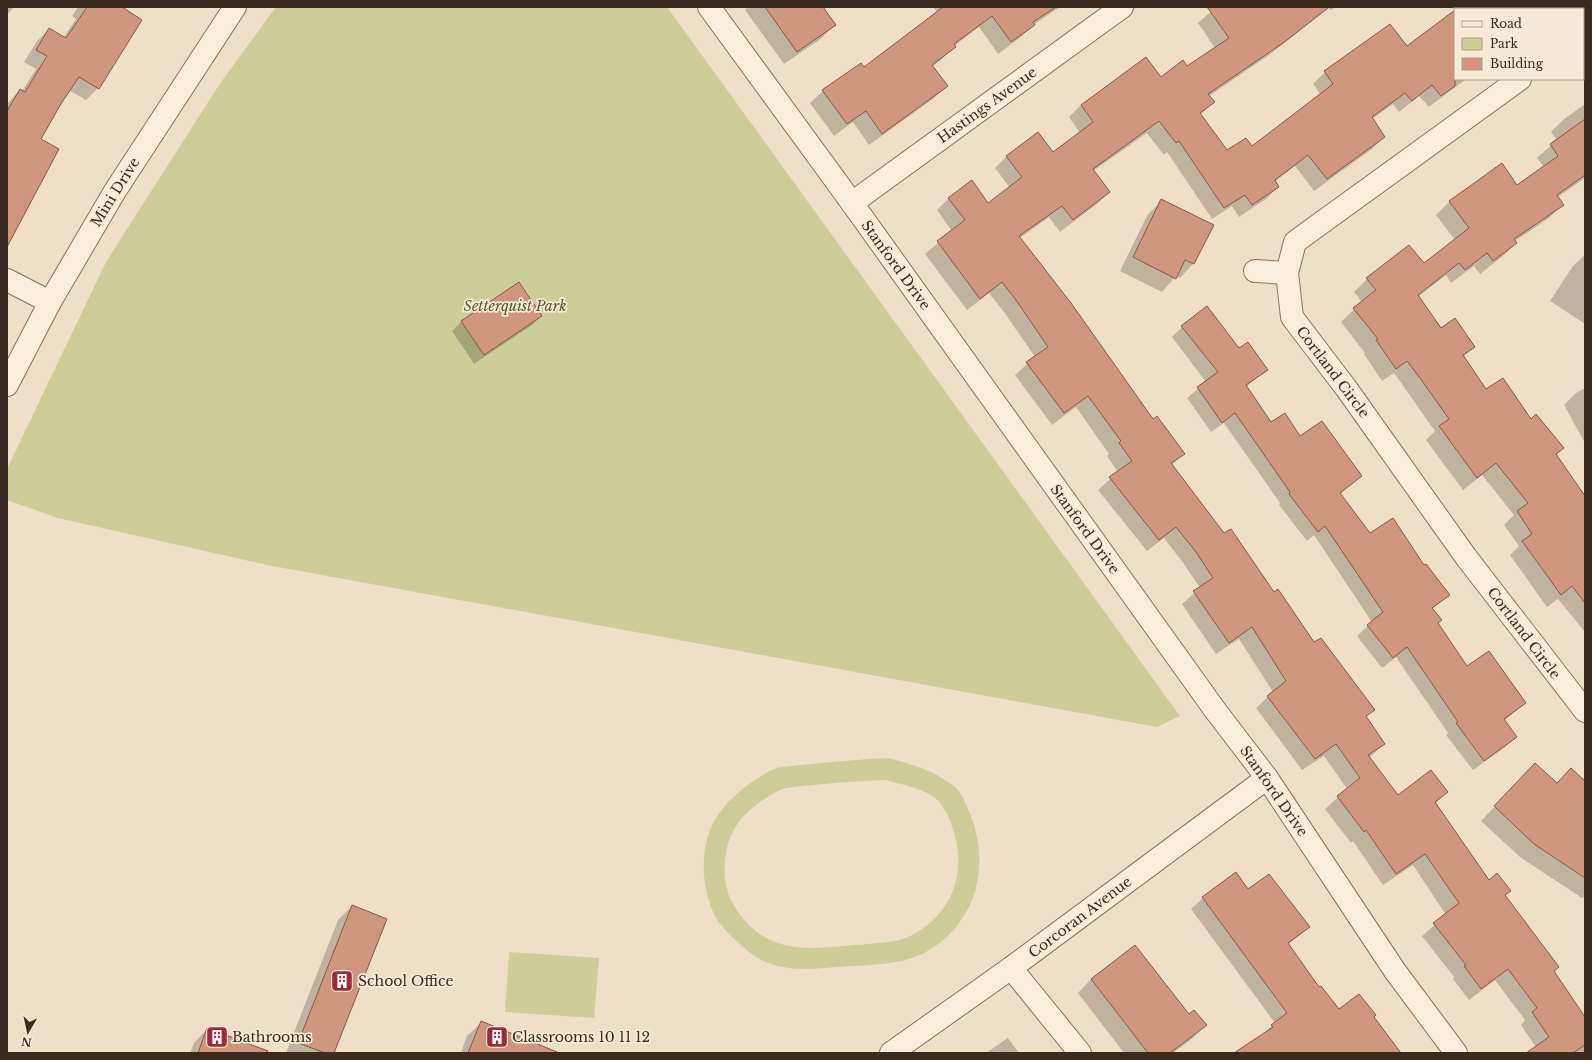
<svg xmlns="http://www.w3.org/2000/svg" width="1592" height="1060" viewBox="0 0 1592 1060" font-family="'Libre Baskerville',serif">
<rect width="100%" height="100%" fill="#efdfc7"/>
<g fill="#cdcd9a" fill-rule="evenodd">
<path d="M276,7h391l513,709 -23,11 -890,-162 -209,-47 -51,-18v-31l99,-207 113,-177z"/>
<path d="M887,758c25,6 47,12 68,29 7,5 10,17 14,24 4,9 6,17 8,26 10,46 -10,92 -51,115 -26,14 -61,13 -90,15 -30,3 -62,5 -87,-15 -11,-9 -22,-19 -31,-31 -18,-28 -20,-78 0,-106 13,-19 34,-35 54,-45 8,-4 19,-4 28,-5 29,-3 57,-5 87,-7zM885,780c16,4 46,10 56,24 8,11 12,24 15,37 8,37 -6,72 -40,92 -20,12 -49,10 -71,13 -27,2 -53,5 -77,-7 -18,-9 -37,-32 -41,-50 -5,-18 -2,-46 8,-61 9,-16 29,-30 45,-38 6,-3 16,-3 23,-4 27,-3 54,-5 82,-6z"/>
<path d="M509,952l90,6 -5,60 -89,-6z"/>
</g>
<g fill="#0003">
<path d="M7,7h7l-7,8z"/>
<path d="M78,7h48l-28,81 -12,12 -16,-9 -31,48 -32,100v-135l13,-14 2,1 14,-22 -12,-7 13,-21 12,-12 14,9 13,-19 -4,-3z"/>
<path d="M748,7h74l12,18 -12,13 -38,26 -39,-54z"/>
<path d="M933,7h127l-28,19 -11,11 -23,17 -19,-27 -25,19 -12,13 -10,8 14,19 -12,12 -65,47 -16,-23 -19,14 -24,-33 13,-12 41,-23 73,-56z"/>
<path d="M1216,7h119l-4,3 -2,-2 -60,47 -60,41 4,6 -13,13 27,37 25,-4 69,-53 -8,-11 12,-12 82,-24 48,-38v69h11l-37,28 -10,-11 -20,16 -6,-8 -21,15 12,18 -12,12 -58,42 -19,-25 -21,16 4,5 -12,12 -27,18 -7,-11 -20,13 -45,-67 -3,3 -17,-22 -54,38 16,21 -12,12 -37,28 -11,-15 -29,21 133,182 30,34 -11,11 52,69 90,110 59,66 -7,7 18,27 -15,14 29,38 49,-4 -12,12 53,78 22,9 -6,5 81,123v34h-57l8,-6 -15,-22 4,-5 -30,-40 -26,20 -16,-21 1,-2 -32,-41 24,-21 -33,-50 -30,20 -30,-44 -2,2 -26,-34 22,-20 -23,-33 -22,14 -46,-62 17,-16 -34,-53 -23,15 -34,-50 18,-16 -16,-24 -20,-26 -17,13 -49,-61 20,-18 -11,-16 2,-2 -33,-47 -24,18 -37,-50 20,-18 -31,-45 -15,-19 -22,17 -42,-56 27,-23 -15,-21 12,-12 39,6 22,-16 -15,-20 12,-12 45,-3 28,-20 -11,-16 12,-12 106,-37 28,-20 -17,-25z"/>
<path d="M1459,7h68l-3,2h-67z"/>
<path d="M1530,7h35l-3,2h-30z"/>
<path d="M1585,104v74l-27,19 4,8 -13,13 -34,23 1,2 -13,13 -23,18 -6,-8 -23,17 -5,-8 -28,22 22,32 34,18 -11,10 23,33 44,30 32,28 -7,7 30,43v134l-27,-33 -11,8 -37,-52 9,-9 -15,-21 10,-10 -32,-40 -19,15 -37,-50 9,-9 -41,-58 -12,8 -18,-27 1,-1 -24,-31 21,-20 -8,-10 13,-13 56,-15 32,-24 -19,-25 13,-13 53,-38 15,22 27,-19 -7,-9 20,-18 -6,-8 13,-13z"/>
<path d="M1162,201l50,25 -19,38 -13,14 -4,-2 -14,16 -42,-21 28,-57z"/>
<path d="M1585,255v69l-35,-23 23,-35z"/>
<path d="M519,283l22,33 -9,9 -58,39 -22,-33 9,-9z"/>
<path d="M1182,327l57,23 28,19 -21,18 25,36 29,14 60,39 -20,18 30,40 54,32 25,28 -17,15 5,15 30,43 58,36 -21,18 12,16 -11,10 -32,23 -27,-35 2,-2 -52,-76 -14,11 -25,-32 15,-14 -58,-87 -7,6 -28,-36 1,-2 -56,-80 -13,9 -24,-34 19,-16 -34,-45z"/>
<path d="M1585,388v55l-21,-38 12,-12z"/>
<path d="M1522,778l35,6 28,-2v113l-3,3 -62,-41 -39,-36z"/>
<path d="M1248,890l60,37 -20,18 31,44 20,21 34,7 27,36h-164l25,-17 14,-13 -84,-114 12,-11z"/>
<path d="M352,906l-19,147h-47l52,-133z"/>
<path d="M1135,946l53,69 17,10 -13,14 -19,14h-49l-46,-60 13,-14z"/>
<path d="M481,1023l76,30h-96l6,-17z"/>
<path d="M207,1029l60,24h-77l4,-10z"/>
<path d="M1008,1038l11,15h-33z"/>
</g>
<g fill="#cd967d" stroke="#8a5742">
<path d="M87,7h35l20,13 -43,69 -20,-12 -17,25 -21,37 18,10 -52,98v-136l13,-22 5,3 22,-36 -11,-6 13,-22 17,10z"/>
<path d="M765,7h58l13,18 -39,27z"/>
<path d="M943,7h113l-23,15 2,3 -24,17 -19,-26 -38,28 2,3 -24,18 16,21 -66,48 -16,-23 -19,13 -25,-34 39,-27 3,4z"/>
<path d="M1207,7h122l-46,36 -75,51 7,8 -15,11 27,37 19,-12 6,8 81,-62 -9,-13 66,-47 17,22 48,-36v76l-14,10 -9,-11 -20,16 -7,-8 -33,24 13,20 -58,42 -19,-24 -33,25 4,7 -27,18 -7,-10 -21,13 -45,-67 -3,2 -17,-22 -66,48 17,23 -37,28 -11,-14 -43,30 52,67 82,116 4,-3 28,38 -14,9 53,70 7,-4 43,63 4,-3 36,53 7,-4 54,72 -9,6 19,28 -17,11 30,40 33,-25 17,22 -13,10 54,78 8,-7 14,18 -6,4 54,72 -5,4 31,46v28l-12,8h-47l23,-16 -17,-25 5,-4 -29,-39 -27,20 -17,-23 2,-1 -33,-42 26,-20 -34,-49 -29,20 -30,-44 -2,2 -27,-36 23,-18 -24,-34 -21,15 -48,-63 19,-15 -34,-54 -23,16 -36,-52 20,-13 -17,-26 -20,-25 -17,13 -50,-63 23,-16 -13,-18 2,-2 -33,-45 -24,17 -38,-51 22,-15 -32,-47 -14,-18 -22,17 -43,-58 28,-21 -17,-22 24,-18 16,23 34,-26 -16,-21 32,-24 15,20 40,-30 -12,-17 65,-48 15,20 22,-17 4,6 42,-28z"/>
<path d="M1585,119v56l-28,20 7,10 -50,34 3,4 -24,18 -6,-8 -22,17 -6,-7 -41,32 23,33 14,-10 20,29 -12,8 23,34 17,-11 28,41 5,-5 28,34 -8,6 29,42v107l-13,-17 -11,9 -39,-54 10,-7 -15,-23 11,-8 -32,-40 -19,15 -38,-52 10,-7 -29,-41 -13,-17 -11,8 -20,-29 2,-1 -25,-31 23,-18 -10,-12 43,-33 15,18 45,-35 -20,-27 53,-38 15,22 41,-29 -8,-12z"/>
<path d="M1161,199l53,26 -20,39 -9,-4 -9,19 -43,-22z"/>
<path d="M519,282l23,34 -58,39 -23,-34z"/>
<path d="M1207,306l32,42 9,-6 20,28 -22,15 25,37 14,-9 15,23 22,-15 40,55 -22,17 30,40 23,-15 31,47 2,-1 24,31 -18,13 10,12 -4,3 29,43 22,-15 37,52 -22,16 13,18 -33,24 -28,-38 2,-1 -51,-75 -14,11 -26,-33 16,-13 -58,-86 -7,6 -29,-38 1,-2 -55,-79 -13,10 -25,-36 21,-15 -37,-46z"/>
<path d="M1535,763l22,20 14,-15 14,13v97l-51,-34 -40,-38z"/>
<path d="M1236,872l12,17 21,-15 41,53 -22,16 31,44 2,-1 18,23 20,-15 17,21 -2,2 27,36h-167l39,-26 -2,-2 16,-12 -85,-116z"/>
<path d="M352,905l35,14 -53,134h-9l-27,-10z"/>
<path d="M1135,945l54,69 5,-4 13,15 -37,28h-22l-57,-74z"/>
<path d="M481,1021l76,31v1h-89z"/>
<path d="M207,1028l61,23 -1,2h-69z"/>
</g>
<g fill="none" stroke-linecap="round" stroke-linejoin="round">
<g stroke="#8b705c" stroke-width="24">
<g id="minor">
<path d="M709,7l143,196 363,507 52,68 128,193 61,82"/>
<path d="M1583,33l2,-1"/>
<path d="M1520,79l-225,163 -8,31 5,44 54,71 120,169 119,154"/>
<path d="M852,203l270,-196"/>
<path d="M1255,271l32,2"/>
<path d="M7,280l43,22"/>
<path d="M7,385l43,-83 65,-111 120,-184"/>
<path d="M1011,968l69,85"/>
<path d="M891,1053l120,-85 256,-190"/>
</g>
</g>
<use href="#minor" stroke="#f9eddb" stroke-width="22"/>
</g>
<defs>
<g id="building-square" transform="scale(1.15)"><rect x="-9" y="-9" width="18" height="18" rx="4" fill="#9a2b37" stroke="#f6ead7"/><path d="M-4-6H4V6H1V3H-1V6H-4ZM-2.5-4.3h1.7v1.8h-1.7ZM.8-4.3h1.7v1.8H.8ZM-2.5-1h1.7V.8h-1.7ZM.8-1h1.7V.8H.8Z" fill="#fff"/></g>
</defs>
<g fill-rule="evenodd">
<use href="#building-square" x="342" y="981"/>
<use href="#building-square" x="217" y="1037"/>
<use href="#building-square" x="497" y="1037"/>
</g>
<g text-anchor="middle" stroke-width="3.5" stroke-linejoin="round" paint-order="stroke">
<g font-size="14" fill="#3b2a20" stroke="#f6ead7">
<text transform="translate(987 105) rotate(-36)" y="5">Hastings Avenue</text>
<text transform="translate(115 192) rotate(-58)" y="5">Mini Drive</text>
<text transform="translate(896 265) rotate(54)" y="5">Stanford Drive</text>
<text transform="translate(1333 372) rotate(53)" y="5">Cortland Circle</text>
<text transform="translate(1085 529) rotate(54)" y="5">Stanford Drive</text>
<text transform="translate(1524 633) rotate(53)" y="5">Cortland Circle</text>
<text transform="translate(1274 791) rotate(55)" y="5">Stanford Drive</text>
<text transform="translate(1080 917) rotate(-37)" y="5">Corcoran Avenue</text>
</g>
<g font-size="14" font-style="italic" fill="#505826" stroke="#f6ead7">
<text x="515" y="311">Setterquist Park</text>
</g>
<g font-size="14" fill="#3b2a20" stroke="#f6ead7" text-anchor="start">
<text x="358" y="986">School Office</text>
<text x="232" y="1042">Bathrooms</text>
<text x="512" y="1042">Classrooms 10 11 12</text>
</g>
</g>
<rect width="1592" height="1060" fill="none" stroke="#3b2a20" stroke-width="16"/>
<rect x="1454" y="8" width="130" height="72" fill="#f6ead7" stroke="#ab9d8e"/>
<rect x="1462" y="21" width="20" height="6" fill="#f9eddb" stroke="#ab9d8e"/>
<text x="1490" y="28" font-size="12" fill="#3b2a20">Road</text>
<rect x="1462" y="38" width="20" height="12" fill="#cdcd9a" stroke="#ab9d8e"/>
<text x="1490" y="48" font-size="12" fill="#3b2a20">Park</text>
<rect x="1462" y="58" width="20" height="12" fill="#cd967d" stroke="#ab9d8e"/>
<text x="1490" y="68" font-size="12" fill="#3b2a20">Building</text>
<g transform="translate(28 1032) rotate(189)" stroke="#f6ead7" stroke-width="3" paint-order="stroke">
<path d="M0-3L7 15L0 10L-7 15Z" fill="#3b2a20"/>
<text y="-6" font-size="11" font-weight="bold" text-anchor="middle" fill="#3b2a20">N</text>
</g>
</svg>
